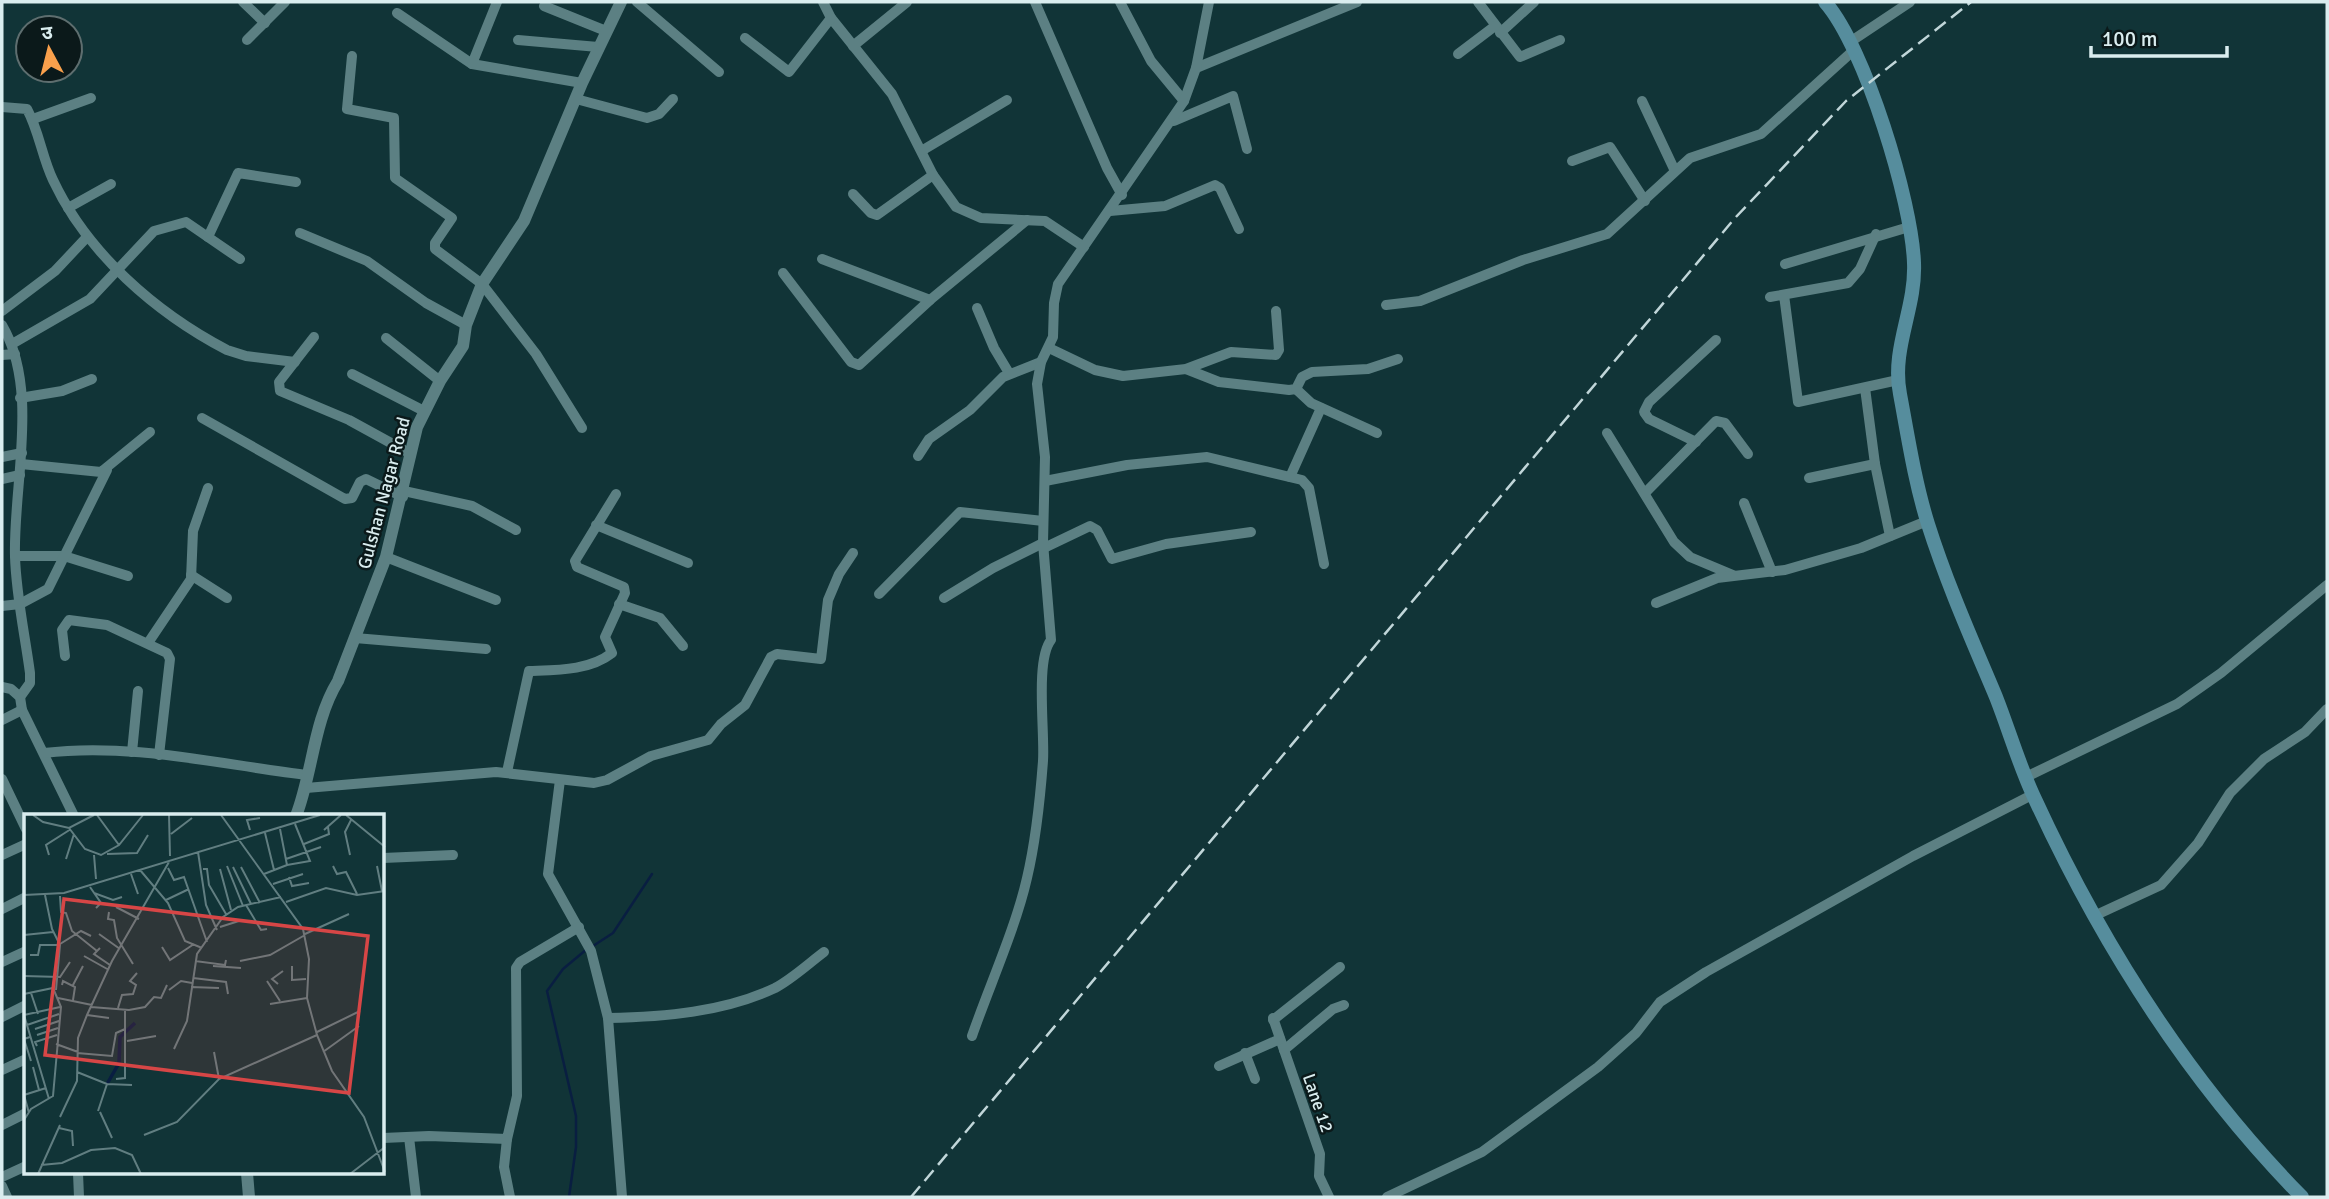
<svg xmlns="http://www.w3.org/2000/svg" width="2329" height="1199" viewBox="0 0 2329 1199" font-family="Signika,'Noto Sans Devanagari',sans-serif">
<rect width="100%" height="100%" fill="#113437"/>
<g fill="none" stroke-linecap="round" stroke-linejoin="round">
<g stroke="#091e41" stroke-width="2.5">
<path d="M593,946l20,-13 39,-59"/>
<path d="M569,1197l7,-50v-31l-29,-125 16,-22 24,-20"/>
</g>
<g stroke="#5c8083" stroke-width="10">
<path d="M243,2l22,21"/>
<path d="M637,2l82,70"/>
<path d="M823,2l8,16 61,76 41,81 23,32 25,11 64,3 39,26"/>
<path d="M1035,2l72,166 15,27"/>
<path d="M1120,2l31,59 33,40"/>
<path d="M1478,2l42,55 40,-17"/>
<path d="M544,6l62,25"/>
<path d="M397,13l75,51 110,19"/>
<path d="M1500,33l34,-31"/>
<path d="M745,38l44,34 42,-54"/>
<path d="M247,40l38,-38"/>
<path d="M518,40l80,7"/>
<path d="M1850,42l60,-40"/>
<path d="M853,46l54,-44"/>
<path d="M1458,54l37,-28"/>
<path d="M352,56l-5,53 47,9 1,60 57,40 -17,25v6l47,35 54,70 46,74"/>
<path d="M472,64l25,-62"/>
<path d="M1196,68l161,-66"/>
<path d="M576,99l71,19 12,-4 14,-15"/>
<path d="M1642,101l33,70"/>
<path d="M2,107l25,2c12,22 15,48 26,71 34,73 103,133 174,170l19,6 49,6"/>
<path d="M33,119l58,-21"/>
<path d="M1174,121l59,-25 14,53"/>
<path d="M923,150l84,-50"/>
<path d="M1572,161l38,-14 35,54"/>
<path d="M853,194l18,19 6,2 56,-40"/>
<path d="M68,208l43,-24"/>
<path d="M1110,211l55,-5 50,-21 5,3 19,41"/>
<path d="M300,233l67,28 59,42 40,22"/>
<path d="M208,237l30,-64 58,9"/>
<path d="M822,259l108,41"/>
<path d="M1785,264l124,-37"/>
<path d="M783,273l68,89 8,3 71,-65 97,-80"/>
<path d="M1784,295l14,107 100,-22"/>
<path d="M1770,297l78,-14 12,-14 16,-35"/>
<path d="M1386,305l34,-4 103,-41 84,-26 83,-76 71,-24 93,-84"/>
<path d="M977,308l17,40 15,25"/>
<path d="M2,311l53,-40 32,-34"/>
<path d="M2,325c38,64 11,160 13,231 1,39 10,79 15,117v10l-10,14"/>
<path d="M314,337l-35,45 1,9 69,29 62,34"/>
<path d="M386,338l54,43"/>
<path d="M12,344l78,-45 64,-68 32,-9 54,37"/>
<path d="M1049,348l46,22 28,6 63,-7 45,-17 45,3 3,-5 -3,-39"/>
<path d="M2,355l13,-1"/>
<path d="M1186,369l33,13 70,8 7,-1 6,-12 10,-5 56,-3 30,-10"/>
<path d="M352,374l72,37"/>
<path d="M1865,388l10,76 15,72"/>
<path d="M1296,389l15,14 66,30"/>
<path d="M20,398l42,-7 30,-12"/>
<path d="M202,418l143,81 7,-1 8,-16 6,-3 37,18"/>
<path d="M1607,433l67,109 16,15 43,18"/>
<path d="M1696,442l-47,-23 -5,-7 5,-10 67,-62"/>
<path d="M918,456l11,-17 41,-29 33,-33 38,-15"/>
<path d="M2,457l20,-4"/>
<path d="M21,464l80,8 49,-40"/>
<path d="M1290,477l31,-69"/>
<path d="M1809,478l66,-14"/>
<path d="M2,479l18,-4"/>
<path d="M1045,481l82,-16 80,-8 95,23 7,8 15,76"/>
<path d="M404,491l68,15 44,24"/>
<path d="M1645,493l71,-72 9,2 23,31"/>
<path d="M1744,503l28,69"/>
<path d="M596,525l92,38"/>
<path d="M1044,548l46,-22 7,4 15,29 54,-15 85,-12"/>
<path d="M15,556h49l64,20"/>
<path d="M386,557l110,43"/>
<path d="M191,575l36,23"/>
<path d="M879,594l81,-82 83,9"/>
<path d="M944,598l49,-30 50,-25"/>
<path d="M1656,603l61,-25 68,-8 76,-22 66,-27"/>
<path d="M619,604l41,14 23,28"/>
<path d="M2,606l18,-2 28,-15 59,-119"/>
<path d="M355,638l131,11"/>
<path d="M148,643l43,-64 2,-48 15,-43"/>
<path d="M65,656l-3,-26 7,-10 38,5 60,28 3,6 -11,96"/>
<path d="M2,687l9,2 9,8 2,13 52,106"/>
<path d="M2,720l20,-10"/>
<path d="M132,752l6,-61"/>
<path d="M44,753c87,-11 177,12 264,22"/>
<path d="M507,772l22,-101c27,-1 60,0 83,-18l-7,-16 20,-44 -1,-6 -47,-20 -2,-6 41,-67"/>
<path d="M2026,777l151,-73 44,-31 106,-88"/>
<path d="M2,779l24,50"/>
<path d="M560,780l-12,94 43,77 17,67 14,179"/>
<path d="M306,788l190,-16 98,11 13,-3 44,-24 57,-16 13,-16 24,-19 26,-48 6,-3 44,5 7,-59 11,-26 14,-21"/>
<path d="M2,855l24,-11"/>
<path d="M383,858l70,-3"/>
<path d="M2,909l24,-12"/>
<path d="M2094,916l67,-31 37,-42 32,-50 34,-34 41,-27 22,-23"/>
<path d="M2,962l24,-11"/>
<path d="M2,1017l24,-12"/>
<path d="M608,1018c56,-1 116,-6 167,-30 17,-9 33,-24 49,-36"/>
<path d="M1273,1018l47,136 -1,22 10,21"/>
<path d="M1273,1020l67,-53"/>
<path d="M972,1036c17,-49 44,-109 55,-158 9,-38 13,-77 16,-117 2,-29 -8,-101 8,-121l-8,-97 2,-86 -8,-73 4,-22 12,-25 1,-34 4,-19 126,-183 12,-33 13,-66"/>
<path d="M1284,1050l49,-41 11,-4"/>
<path d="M1245,1053l10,26"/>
<path d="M1219,1066l61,-27"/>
<path d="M2,1070l24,-11"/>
<path d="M2,1125l24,-12"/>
<path d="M409,1137l7,60"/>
<path d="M383,1138l46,-2 78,3 10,-43 -1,-128 4,-6 59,-35"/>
<path d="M507,1139l-3,28 6,30"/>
<path d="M78,1173l1,24"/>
<path d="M2,1177l24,-11"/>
<path d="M2,1186l5,11"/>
<path d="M1387,1197l95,-45 116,-85 38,-34 24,-31 46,-30 207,-116 119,-61"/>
</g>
<g stroke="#5c8083" stroke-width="12">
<path d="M296,816c17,-44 17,-94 42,-135l48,-124 31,-130 23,-46 23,-35 3,-21 16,-41 42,-63 58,-138 39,-81"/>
<path d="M247,1173l2,24"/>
</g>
<path stroke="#568d9d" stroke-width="14" d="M1825,2c40,45 87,200 89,261 2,46 -23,85 -14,131 8,43 15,89 28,130 19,60 44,116 68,173 13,33 23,68 38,100 67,146 155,285 268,400"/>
<path stroke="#c1d6d9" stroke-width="2.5" stroke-dasharray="14 7" stroke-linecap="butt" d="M911,1197l824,-979 111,-117 125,-99"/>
</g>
<g text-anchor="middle" stroke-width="5" stroke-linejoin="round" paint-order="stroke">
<g font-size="18" fill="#daedef" stroke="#0b191a">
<text transform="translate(384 493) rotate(-75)" y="6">Gulshan Nagar Road</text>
<text transform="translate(1318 1103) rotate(71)" y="6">Lane 12</text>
</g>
</g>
<g transform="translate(24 814)">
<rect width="360" height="360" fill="#113437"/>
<path fill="none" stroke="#091e41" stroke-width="3.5" d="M83,270l12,-21 1,-26 15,-14"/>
<path fill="none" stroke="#617e81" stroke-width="2" d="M9,1l10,7 26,6 25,-13M73,1l22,30M145,1l1,41M197,1l82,114 6,30 -2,39 10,37 15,36 32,46 21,55M322,1l39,32M45,14l16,21 16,6 18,-10 24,-30M226,16l-3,-10 13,-2M300,16l17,-15M241,19l9,37M147,20l21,-16M280,30l25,-10 -1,-7M174,38l8,53 11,25M83,40l30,-1 11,-18M25,41l-3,-10 25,-16M70,41l2,24M326,41l-5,-23 6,-12M42,45l8,-25M262,45l35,-12M263,51l23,-4 -15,-37M203,52l16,40M309,52l4,8 9,-2 11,22M353,52l5,25M209,53l18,37M217,53l19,36M144,54l6,12 10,-3 23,65M179,55h4l2,16 17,29M196,55l11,41M116,56l28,33 17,38 17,7M107,60l7,20M240,60l23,-9 -7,-36M265,63l3,9 17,-3M249,70l30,-10M66,73l11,16 -5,5M70,79l19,7 9,-3M0,81l40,-2 256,-78M21,81l7,34 8,16 -4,45M36,82l1,16 5,1 6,18 25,20M142,86l23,-11M262,88l40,-14 31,7 28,-4M222,91l15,25 6,-1M92,93l23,12M85,98l-1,7 6,1 3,18 16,26M196,113l22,-7M75,120l21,15M281,120l44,-20M0,121l29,-3M36,130l21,-13 10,5M138,133l8,13 24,-16M76,134l-6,6 16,11M6,141h8l2,-10h20M60,142l25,14M171,147l30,4 1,-5M216,147l30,-6 35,-20M189,152l28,2M268,152v14l14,-1M0,162l36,1 10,-15M169,164l33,4 2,12M243,167l13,20M254,170l-6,-5 11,-8M38,171l1,-4 12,6 -2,13M49,171l10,-19M167,173l28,1M145,176l12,-9 11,2M7,179l7,21M0,180l29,-6 8,19 -8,89 -22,13 -7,11M34,184l34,7M246,190l37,-6M67,193l38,3 16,-3 9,-10 7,1 6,-13M94,194l4,-13 11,-1 3,-9 -6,-4 7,-8M0,201l25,84M0,201l36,-8M63,201l22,3M3,211l32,-11M11,215l24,-8M293,218l43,-21M13,221l21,-7M6,223l-6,2 7,22M103,227l29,-5M32,230l22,8M13,232l-2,-4 22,-7M150,235l13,-28 10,-67 26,-37 15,-10 43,-10M190,238l5,27M299,238l36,-26M53,239l35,3 4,-23 9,-4M9,253l6,23M53,258l30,12M92,265l9,-1v-69M74,297l9,-27 25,1M76,298l12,26M5,299l-5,-18 22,-7M36,303l17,-36 1,-43 9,-23 25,-54 57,-99M35,314l13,3 1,15M120,321l33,-13 42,-43 98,-44M17,351l21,-2 29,-13 24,-2 17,7 9,19M14,360l22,-49M326,360l35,-27"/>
<path fill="#d74646" fill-opacity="0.15" stroke="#d74646" stroke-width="3.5" d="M40,85l304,37 -19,157 -304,-38z"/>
<rect width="360" height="360" fill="none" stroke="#daedef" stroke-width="3.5"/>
</g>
<rect width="2329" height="1199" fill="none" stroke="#daedef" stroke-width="7"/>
<g transform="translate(49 49) rotate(353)"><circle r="33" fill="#0b191a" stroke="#5e6e6f" stroke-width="2"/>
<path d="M0-5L12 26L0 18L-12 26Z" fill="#f9a04c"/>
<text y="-10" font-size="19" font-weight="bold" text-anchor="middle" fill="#daedef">उ</text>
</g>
<path d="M2091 46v10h136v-10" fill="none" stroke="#daedef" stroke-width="3.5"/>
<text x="2102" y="46" font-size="21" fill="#daedef" stroke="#0b191a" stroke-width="5" paint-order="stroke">100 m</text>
</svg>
